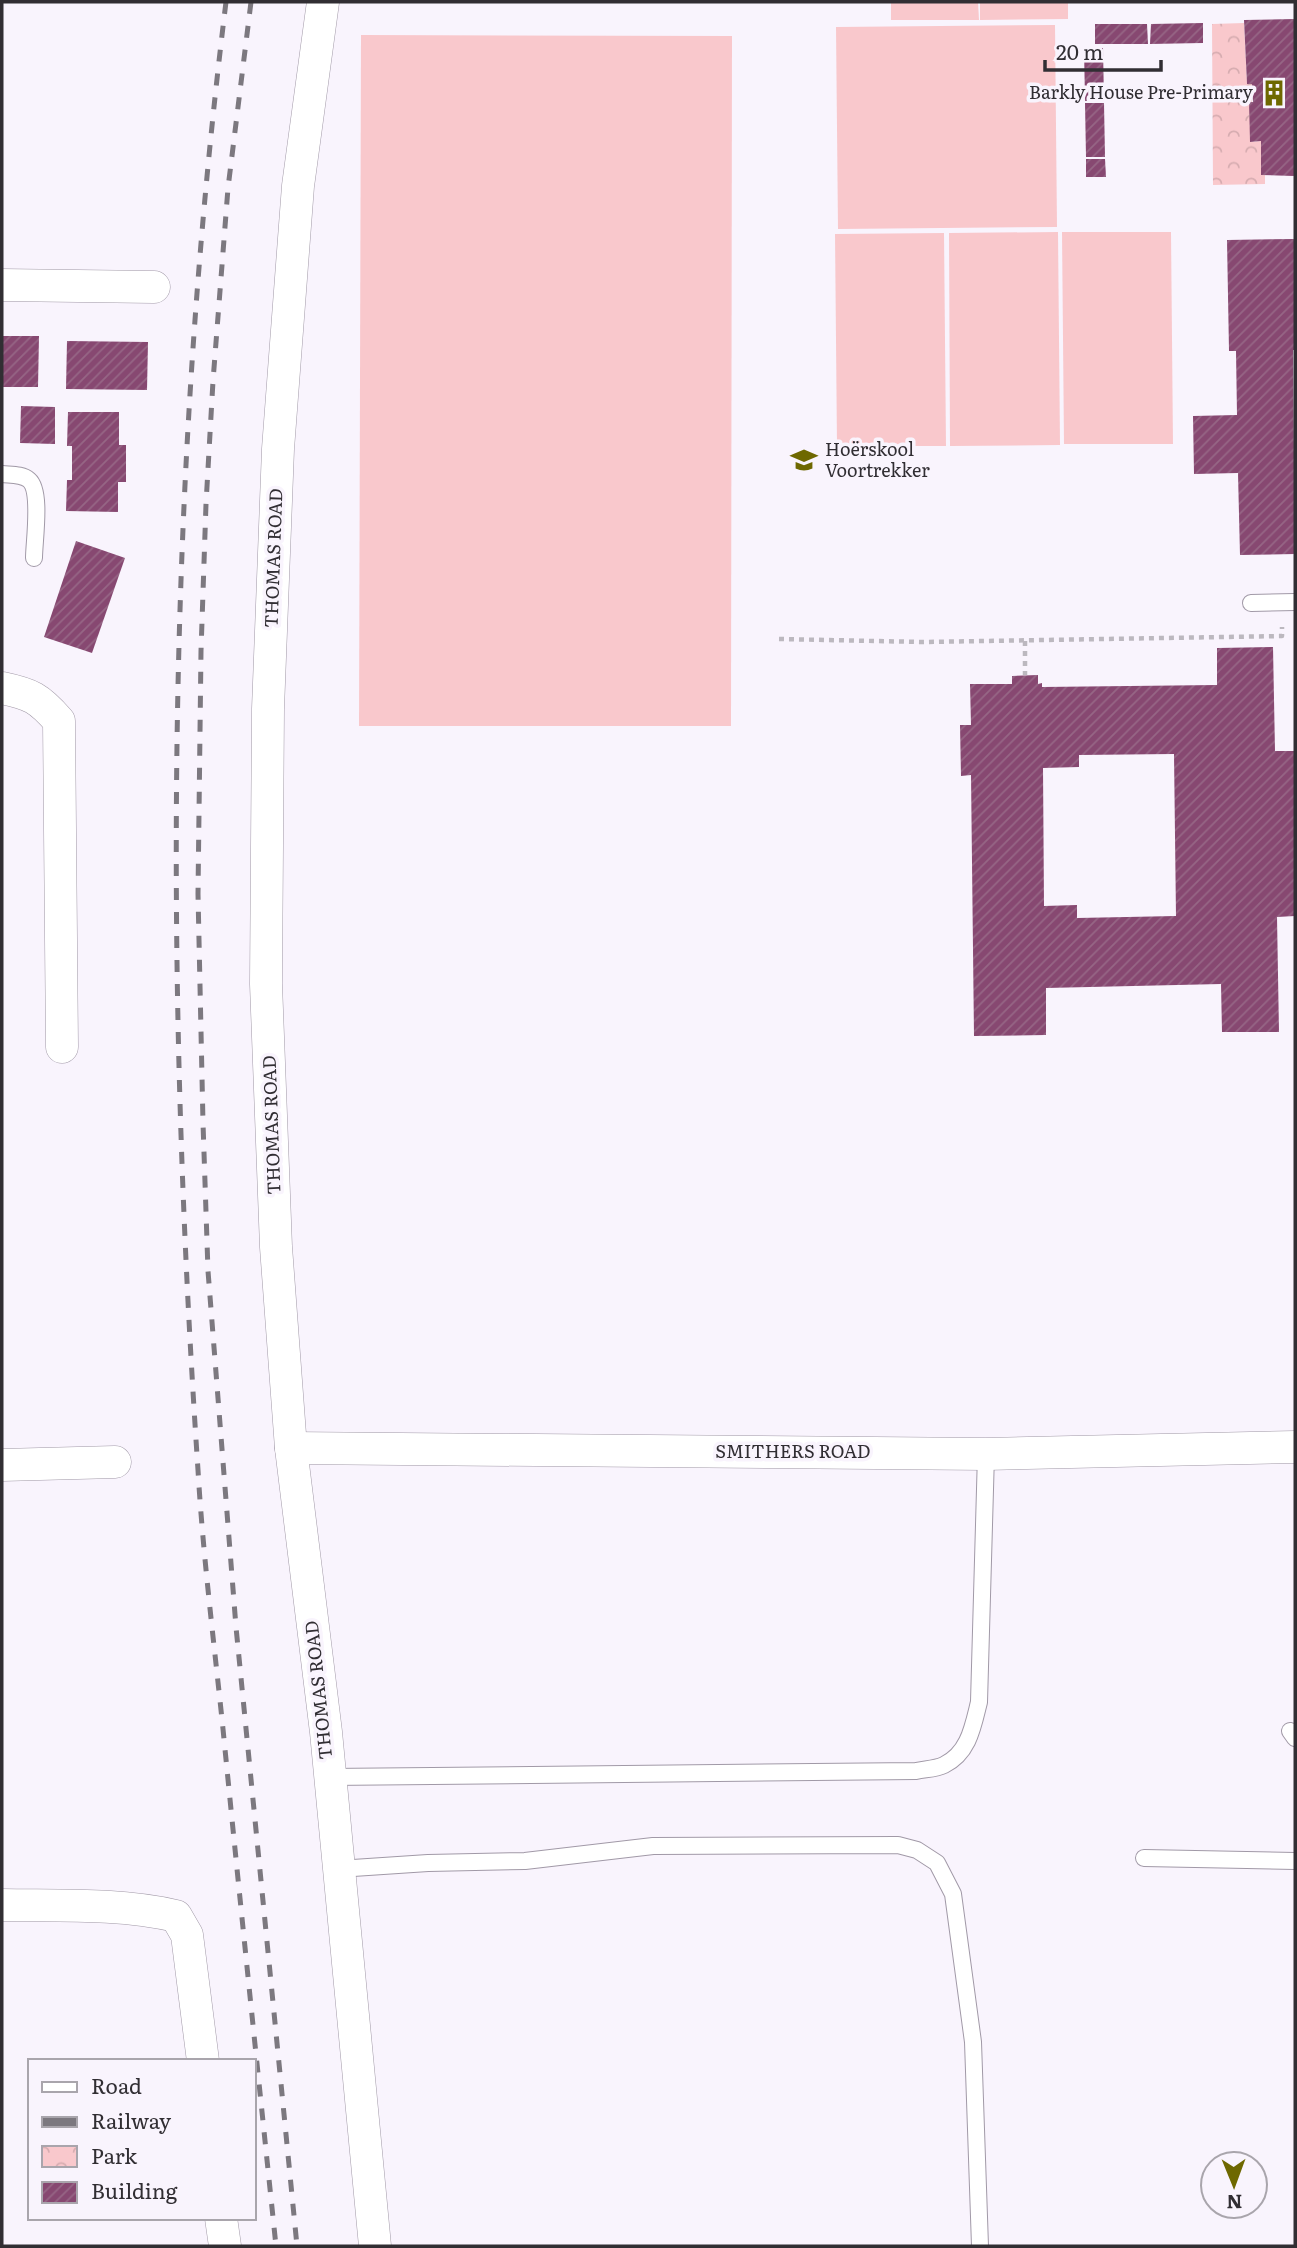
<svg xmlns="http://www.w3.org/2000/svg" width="1297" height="2248" viewBox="0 0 1297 2248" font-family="Literata,serif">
<defs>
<pattern id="park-crowns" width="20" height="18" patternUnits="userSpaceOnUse" patternTransform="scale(1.75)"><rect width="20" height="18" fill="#f9c8cc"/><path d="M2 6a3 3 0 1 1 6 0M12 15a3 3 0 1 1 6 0" fill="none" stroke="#d6acb0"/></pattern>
<pattern id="building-hatch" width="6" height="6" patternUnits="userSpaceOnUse" patternTransform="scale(1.75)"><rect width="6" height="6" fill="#874871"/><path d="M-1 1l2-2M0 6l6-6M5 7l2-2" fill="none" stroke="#966685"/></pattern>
</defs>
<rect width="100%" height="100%" fill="#f9f4fd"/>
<path fill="url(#park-crowns)" d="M1244,23l3,61h5l-1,58 10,-1v34h4v9l-52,1 -1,-161z"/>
<g fill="#f9c8cc">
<path d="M891,2h87l1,18h-88z"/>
<path d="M980,2h88v17l-88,1z"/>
<path d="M1055,25l2,202 -219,2 -2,-202z"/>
<path d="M361,35l371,1 -1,690h-372z"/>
<path d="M1058,232l2,213 -110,1 -1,-213z"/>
<path d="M1062,232h109l2,212h-109z"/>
<path d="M944,233l2,213h-109l-2,-212z"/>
</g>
<g fill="url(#building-hatch)" fill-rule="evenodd">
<path d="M1295,19l-1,157 -33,-1v-34l-11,1 -1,-40h4l-1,-18h-5l-3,-64z"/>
<path d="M1203,23v20l-53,1 1,-20z"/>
<path d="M1095,24h52l1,20h-53z"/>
<path d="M1084,48h19l1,53h-19z"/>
<path d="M1085,103h19l1,54h-19z"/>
<path d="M1086,159h19l1,18h-20z"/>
<path d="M1295,239v111h-2l2,204 -55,1 -2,-82 -44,1 -1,-58 44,-1 -1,-64h-7l-2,-111z"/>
<path d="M2,336h37l-1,51h-36z"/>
<path d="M67,341l81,1 -1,48 -81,-1z"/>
<path d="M21,406l34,1v37l-35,-1z"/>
<path d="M68,412h51v33h7v37h-8v30l-52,-1 1,-31h5v-34h-5z"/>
<path d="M76,541l49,17 -33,95 -48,-16z"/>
<path d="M1273,647l2,104h20v165l-18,1 2,115h-57l-1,-48 -175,4v47l-72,1 -3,-261 -10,1 -1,-51h11l-1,-41h42v-8l26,-1v9l4,-1v4l175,-2v-37zM1174,754l2,162 -99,2v-13l-33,1 -1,-138 36,-1v-12z"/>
</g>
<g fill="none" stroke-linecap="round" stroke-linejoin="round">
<g stroke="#a199a7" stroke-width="18">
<g id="lane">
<path d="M2,474c9,1 20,0 27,6 13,11 5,61 5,78"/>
<path d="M1251,603l44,-1"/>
<path d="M1290,1731l5,7"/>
<path d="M328,1777l588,-6c9,-2 20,-2 28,-6 25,-12 29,-39 35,-63l7,-248"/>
<path d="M1144,1858l151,3"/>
<path d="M338,1869l90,-6 97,-2 128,-15 245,-1 19,5 20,13 16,31 20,148 7,204"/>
</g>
</g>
<g stroke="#a199a7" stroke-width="33">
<g id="street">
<path d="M323,2l-25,184 -20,263 -10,260 -2,275 10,263 15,201 35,284 49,514"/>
<path d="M2,285l152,2"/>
<path d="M2,688c29,6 37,10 57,33l3,326"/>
<path d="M291,1448l695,6 309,-7"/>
<path d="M2,1465l113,-3"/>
<path d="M2,1905c58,1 117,-2 174,11l11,19 16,126"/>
<path d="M221,2218l4,28"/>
</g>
</g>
<g stroke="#bcb8bf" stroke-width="4.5" stroke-dasharray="5 5" stroke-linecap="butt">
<path d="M779,639l144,3 359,-6v-9"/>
<path d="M1025,641v34"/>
</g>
<use href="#lane" stroke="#fff" stroke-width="16"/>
<use href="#street" stroke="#fff" stroke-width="32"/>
<g stroke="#7c787f" stroke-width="5" stroke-dasharray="12 12" stroke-linecap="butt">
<path d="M226,2c-60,487 -61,979 -28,1468 5,86 16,172 25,259 17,172 35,345 53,517"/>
<path d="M251,2l-23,186 -15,193 -7,123 -5,147 -3,243 5,229 5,148 28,356 61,619"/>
</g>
</g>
<defs>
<g id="building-bare" transform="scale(2.1)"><path d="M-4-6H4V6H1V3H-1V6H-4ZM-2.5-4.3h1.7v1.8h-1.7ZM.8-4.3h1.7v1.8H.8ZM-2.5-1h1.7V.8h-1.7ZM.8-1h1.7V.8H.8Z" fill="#6e6800" stroke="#f9f4fd" stroke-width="2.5" paint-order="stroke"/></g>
<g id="school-bare" transform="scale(2.1)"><path d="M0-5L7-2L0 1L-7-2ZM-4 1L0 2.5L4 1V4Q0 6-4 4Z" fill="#6e6800" stroke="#f9f4fd" stroke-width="2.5" paint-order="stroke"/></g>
</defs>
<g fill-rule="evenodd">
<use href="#building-bare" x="1274" y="93"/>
<use href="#school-bare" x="804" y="460"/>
</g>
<g text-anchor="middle" stroke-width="7" stroke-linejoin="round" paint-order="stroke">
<g font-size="18" fill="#312e33" stroke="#f9f4fd" text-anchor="end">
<text x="1253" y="99">Barkly House Pre-Primary</text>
<text x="825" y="456" text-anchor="start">Hoërskool<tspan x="825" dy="21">Voortrekker</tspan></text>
</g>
<g font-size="18" fill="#312e33" stroke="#f9f4fd">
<text transform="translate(274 558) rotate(-88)" y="6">THOMAS ROAD</text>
<text transform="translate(272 1125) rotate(-92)" y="6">THOMAS ROAD</text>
<text x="793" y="1458">SMITHERS ROAD</text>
<text transform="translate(319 1690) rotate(-96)" y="6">THOMAS ROAD</text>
</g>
</g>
<rect width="1297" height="2248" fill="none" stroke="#312e33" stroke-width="7"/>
<rect x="28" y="2059" width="228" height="161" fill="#f9f4fd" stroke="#a9a5ac" stroke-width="2"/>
<rect x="42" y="2082" width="35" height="10" fill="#ffffff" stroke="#a9a5ac" stroke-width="2"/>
<text x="91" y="2094" font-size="21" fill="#312e33">Road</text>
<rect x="42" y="2117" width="35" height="10" fill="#7c787f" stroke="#a9a5ac" stroke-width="2"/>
<text x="91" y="2129" font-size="21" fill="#312e33">Railway</text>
<rect x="42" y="2146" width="35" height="21" fill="url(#park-crowns)" stroke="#a9a5ac" stroke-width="2"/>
<text x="91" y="2164" font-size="21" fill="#312e33">Park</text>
<rect x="42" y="2182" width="35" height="21" fill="url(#building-hatch)" stroke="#a9a5ac" stroke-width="2"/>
<text x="91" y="2199" font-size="21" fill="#312e33">Building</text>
<g transform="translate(1234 2185) rotate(179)"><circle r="33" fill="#f9f4fd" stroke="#a9a5ac" stroke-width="2"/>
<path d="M0-5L12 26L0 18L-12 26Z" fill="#6e6800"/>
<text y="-10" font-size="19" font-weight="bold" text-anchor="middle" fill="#312e33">N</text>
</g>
<path d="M1045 60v10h116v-10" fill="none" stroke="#312e33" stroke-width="3.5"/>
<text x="1056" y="60" font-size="21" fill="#312e33" stroke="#f9f4fd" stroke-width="5" paint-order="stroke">20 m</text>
</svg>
